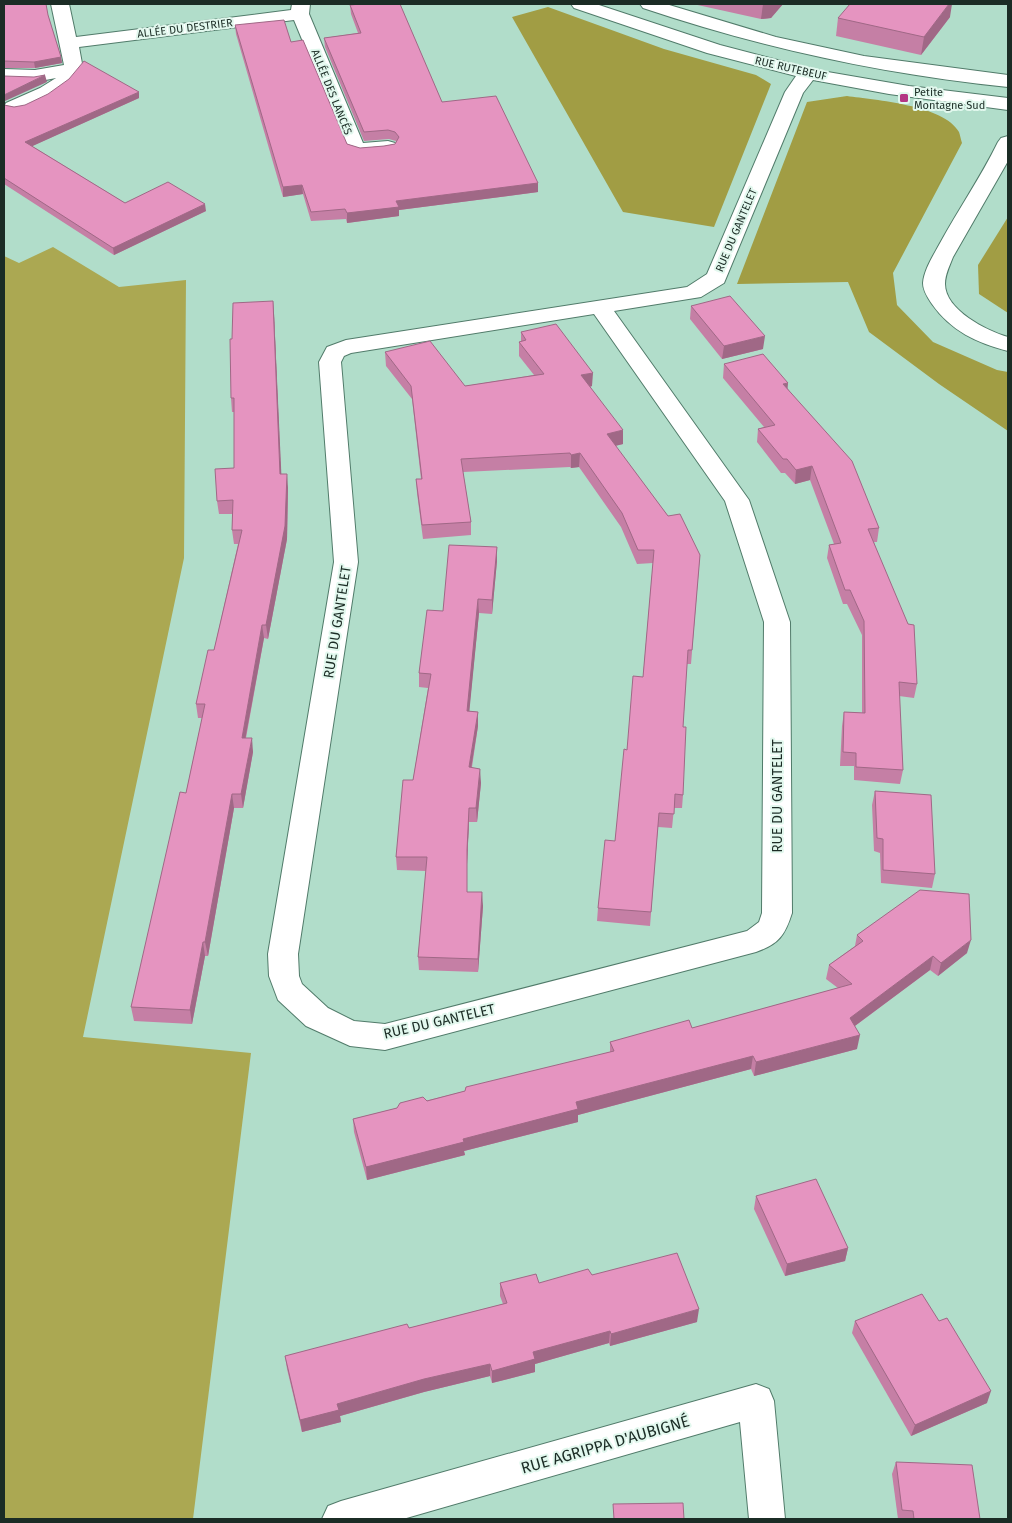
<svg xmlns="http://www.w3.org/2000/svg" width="1012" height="1523" viewBox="0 0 1012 1523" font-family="'Fira Sans',sans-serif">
<rect width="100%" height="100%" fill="#b1ddca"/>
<path fill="#aba852" d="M53,247l66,40 67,-7 -2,278 -101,479 168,16 -58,466h-189v-1263l15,7z"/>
<g fill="#a19d44">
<path d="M548,7l116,42 92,26 15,9 -57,143 -91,-15 -111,-195z"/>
<path d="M847,96c28,4 97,9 112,36 1,3 2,8 3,11l-69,130 4,32 36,37 64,28 11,2v59l-69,-47 -70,-52 -21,-50 -111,2 70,-182z"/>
<path d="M1008,217v96l-29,-19 -1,-29z"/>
</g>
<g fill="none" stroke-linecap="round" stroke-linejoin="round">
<g stroke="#517b6a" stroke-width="2">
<g id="minor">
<path d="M51,4h18l7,33 215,-27 1,-6h18l-1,10 54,129 25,-2 7,2 3,4 -3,4c-14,4 -32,6 -46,2l-55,-133 -215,27 4,22c-13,19 -54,48 -77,42l-2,-4 2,-4 34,-15 16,-10 -21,4 -31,-1v-12l31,1 29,-5z"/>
<path d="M571,4h25l124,41 96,25 93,16 99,12v12l-119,-16 -76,-14 -10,13 -79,190 -23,14 -87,14 135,189 41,122 2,291c-7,22 -13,31 -36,39l-371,98 -35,-4 -44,-20 -28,-26 -9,-24 -1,-22 66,-392 -15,-200 8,-15 19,-7 341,-53 20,-13 78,-182 11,-16 -89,-23 -133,-45zM594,314l131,187 39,121 -2,291 -3,9 -12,9 -362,93 -31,-3 -26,-13 -26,-24 -3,-8 -1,-22 60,-392 -17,-200 3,-6 7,-3z"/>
<path d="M640,4h26l110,33 88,19 144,19v12c-125,-13 -246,-39 -365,-79z"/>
<path d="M1008,136v25l-55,96c-3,8 -8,17 -8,27 0,26 42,47 63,53v14c-31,-8 -57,-20 -76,-47 -4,-6 -9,-13 -9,-21 1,-13 10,-27 16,-38 19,-35 42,-68 59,-103l3,-4z"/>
<path d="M756,1384l13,5 5,12 11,118h-36l-9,-97 -337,97h-81l6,-13 13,-5z"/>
</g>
</g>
<use href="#minor" fill="#fff" fill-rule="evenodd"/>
</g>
<g fill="#c57fa5">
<path d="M4,4l44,11 13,42 1,6 -27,5h-31z"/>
<path d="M693,4h90l-12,14 -10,1z"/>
<path d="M350,5l92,97 96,81v9l-139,18v6l-52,7 -1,-4 -35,2 -8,-27 -20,3 -47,-163 -1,-9 56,17 56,102 13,4 24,-2 11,-2 1,-2v-1l-7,-2 -25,2 -39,-94 -1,-9 34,-5 -7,-19z"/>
<path d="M950,17l-29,38 -85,-19 2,-18z"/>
<path d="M139,98l-107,48 93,57 81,8 -92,44 -110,-71v-79l10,2z"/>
<path d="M273,301l1,13 7,160 7,14 -1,51 -19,100 -4,-1 -18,100 7,14 -10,56h-9l-26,148h-3l-13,68 -58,-3 -3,-14 55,-214 16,-75h-4l-2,-14 18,-54 24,-106h-4l-2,-14v-16h-13l-2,-13 17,-33v-56h-2l-1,-14 1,-59z"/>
<path d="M691,306l72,43 -41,10 -32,-40z"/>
<path d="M521,332l71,54 -2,1 33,57 -8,2 53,70 32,39 -9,109h-4l-4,63v68l-1,13h-8l-2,20 -14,-1 -8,99 -53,-5 1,-13 17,-67 12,-91 16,-73 10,-114 -16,1 -16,-37 -42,-60 -8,1 -1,-1 -107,5 8,50v13l-48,4 -6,-46 -1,-14h5l-9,-80 -26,-33 -1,-14 80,34 69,-11 -15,-19v-14h2z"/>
<path d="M724,364l64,25 91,139 -2,14h-3l43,142 -3,14 -15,-2 4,74 -3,14 -46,-4v-14h-14l2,-40 2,-14 18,1v-78l-15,-31h-4l-16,-46 2,-13 5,-1 -24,-64 -15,4 -10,-11h-4l-24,-31 1,-13 6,-2 -41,-49z"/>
<path d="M497,547v14l-5,53 -13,-1 -10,98 9,1v14l-6,41 9,16 -4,39h-8l-2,42v28l16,14 -5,66 -59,-2 -1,-13 8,-86 -29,-1 -1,-13 17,-77 15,-92 -9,-1v-14l24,-62z"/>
<path d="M875,791l60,83 -3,14 -51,-5 -1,-30 -6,-2 -2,-46z"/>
<path d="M857,935l110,18 -29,23 -8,-6 -75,56 2,23 -103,27 -3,-7 -173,46v7l-114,29 1,4 -98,25 -13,-48 -1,-13 112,-28 145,-39v-10l82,-14 146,-40 -12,-9 3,-14 26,-19z"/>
<path d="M756,1196l92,52 -3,13 -60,15 -31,-67z"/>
<path d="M592,1275l105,47 -87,24 -1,-3 -74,21v8l-43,11 -2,-7 -66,16 -84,24 1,6 -39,10 -15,-63 -2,-13 124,-28 94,-24 -3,-8v-13h39z"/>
<path d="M855,1321l132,82 -76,33 -59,-103z"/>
<path d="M896,1462l84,57h-82l-6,-45z"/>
</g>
<g fill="#a06886">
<path d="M763,4h20l-12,14 -10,1z"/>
<path d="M949,4h3l-2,13 -29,38 3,-18z"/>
<path d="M61,57l1,6 -27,5 -1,-6z"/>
<path d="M45,75l2,7 -42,19 -1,3v-9z"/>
<path d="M139,92v6l-113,51 -1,-7z"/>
<path d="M538,183v9l-139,18v6l-52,7v-10l49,-12z"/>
<path d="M302,185l1,9 -20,3v-10z"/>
<path d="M205,204l1,7 -92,44 -1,-7z"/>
<path d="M273,301l1,13 8,174 -2,-14z"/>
<path d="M765,336l-2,13 -41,10 2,-13z"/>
<path d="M593,373l-1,13 -11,3v-14z"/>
<path d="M788,383l-1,13 -4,-12z"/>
<path d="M623,430v14l-17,4 1,-14z"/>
<path d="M580,453l-1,14 -8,1v-13z"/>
<path d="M812,466l-2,14 -15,4 1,-14z"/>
<path d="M287,474l1,14 -1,51 -19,100 -2,-14z"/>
<path d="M497,547v14l-5,53v-14z"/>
<path d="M478,599l1,14 -11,112 -1,-14z"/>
<path d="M262,625l2,13 -21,113 -1,-13z"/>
<path d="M478,712v14l-9,55v-14z"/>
<path d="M252,738l1,14 -10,56 -2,-14z"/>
<path d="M480,769l1,14 -4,39 -1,-14z"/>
<path d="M232,794l2,14 -26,148 -3,-14z"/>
<path d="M469,808v14l-2,42v-14z"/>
<path d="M482,892l1,14 -5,66v-13z"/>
<path d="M971,940l-4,13 -29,23 3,-13z"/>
<path d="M203,942l2,14 -13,68 -2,-14z"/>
<path d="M933,956l-3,14 -82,61 2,-13z"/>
<path d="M860,1035l-3,14 -103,27 2,-14z"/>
<path d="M753,1056l-2,13 -173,46v7l-114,29 1,4 -98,25 -1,-13 97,-28 113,-37z"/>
<path d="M848,1248l-3,13 -60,15 2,-12z"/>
<path d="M699,1309l-2,13 -87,24 1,-12z"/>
<path d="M610,1331l-1,12 -74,21v8l-43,11v-12l41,-19z"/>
<path d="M490,1364v12l-66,16 -84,24 1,6 -39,10 -2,-12 37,-16 87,-25z"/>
<path d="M991,1391l-4,12 -76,33 4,-11z"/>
</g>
<g fill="#e594c0" stroke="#a06886">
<path d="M4,4h42l2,11 13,42 -27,5 -30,-1z"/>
<path d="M360,4h40l42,98 54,-6 42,87 -142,18 3,6 -52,6 -2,-4 -34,3 -9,-27 -19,2 -48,-162 49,-5 7,22 12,-2 44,104 13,4 24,-2 11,-2 4,-7 -4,-5 -7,-2 -24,2 -40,-94 37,-5 -11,-28z"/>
<path d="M850,4h99l-25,33 -86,-19z"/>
<path d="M84,61l55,31 -114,50 100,61 43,-21 37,22 -92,44 -109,-70v-73l10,2 11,-2 23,-11 21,-15z"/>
<path d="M45,75l-41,20v-19l30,1z"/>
<path d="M730,296l35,40 -41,10 -33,-40z"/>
<path d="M273,301l7,173h7l-2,52 -19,99h-4l-20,113h10l-11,56h-9l-27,148h-2l-13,68 -59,-3 49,-215 6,1 19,-89h-9l12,-54h6l28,-120h-10l1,-30 -16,1 -2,-32 19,-1v-70h-3l-1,-59h2l1,-36z"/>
<path d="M556,324l37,49 -12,2 42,55 -16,4 61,82 12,-2 20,41 -8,95h-4l-5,77h3l-3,68 -8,-1 -1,20 -15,-1 -8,99 -53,-4 7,-68 10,1 9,-92 3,1 6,-74 10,1 11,-127h-16l-16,-37 -42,-60 -9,2 -1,-2 -109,6 10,63 -49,3 -6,-46h6l-11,-93 -26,-34 45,-11 35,45 79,-12 -25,-32 7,-2 -5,-8z"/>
<path d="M763,354l25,29 -5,1 69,77 27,67 -11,1 40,95 6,1 3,59 -18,-2 4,88 -47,-3v-14l-13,-1 1,-40 21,1 -1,-92 -14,-31h-5l-16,-45 12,-2 -29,-77 -16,4 -9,-11h-4l-25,-30 17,-4 -51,-61z"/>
<path d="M449,545l48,2 -5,53 -14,-1 -11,112 11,1 -9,55 11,2 -4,39h-7l-2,42v42h15l-4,67 -60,-2 9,-100h-31l7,-77h10l18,-106 -12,-1 8,-63 16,1z"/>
<path d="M875,791l56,4 4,79 -52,-4v-31l-6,-1z"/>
<path d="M920,890l49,4 2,46 -30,23 -8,-7 -83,62 10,17 -104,27 -3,-6 -177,46 2,7 -115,30 1,3 -98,25 -13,-48 44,-11 3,-5 23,-6 4,4 38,-10 1,-4 148,-36 -4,-9 79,-22 3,8 160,-44 -23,-19 34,-24 -6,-6z"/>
<path d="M816,1179l32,69 -61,16 -31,-68z"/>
<path d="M677,1253l22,56 -88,25 -1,-3 -77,21 2,7 -43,12 -2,-7 -66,15 -87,25 2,6 -39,10 -15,-64 122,-32 2,4 98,-25 -7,-20 36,-9 3,9 49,-14 4,6z"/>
<path d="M922,1294l17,27 8,-3 44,73 -76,34 -60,-104z"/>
<path d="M896,1462l76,3 8,54h-66l-1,-8 -11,-1z"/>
<path d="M683,1503l1,16h-70l-1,-15z"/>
</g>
<rect fill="#b43684" stroke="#e2f8ee" stroke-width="2" x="899" y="93" width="10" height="10" rx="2.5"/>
<g text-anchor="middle" stroke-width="4" stroke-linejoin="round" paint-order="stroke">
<g font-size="11" fill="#1b2c25" stroke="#e2f8ee">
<text transform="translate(185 28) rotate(-7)" y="4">ALLÉE DU DESTRIER</text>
<text transform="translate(791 68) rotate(13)" y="4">RUE RUTEBEUF</text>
<text transform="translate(332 92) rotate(68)" y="4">ALLÉE DES LANCÉS</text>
<text transform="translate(736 230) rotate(-67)" y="4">RUE DU GANTELET</text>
</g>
<g font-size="11" fill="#1b2c25" stroke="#e2f8ee" text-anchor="start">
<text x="914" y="96">Petite<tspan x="914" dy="13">Montagne Sud</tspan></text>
</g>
<g font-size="14" fill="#1b2c25" stroke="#e2f8ee">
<text transform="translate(337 622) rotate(-81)" y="5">RUE DU GANTELET</text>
<text transform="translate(777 796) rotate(-90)" y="5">RUE DU GANTELET</text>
<text transform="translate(439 1021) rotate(-13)" y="5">RUE DU GANTELET</text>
</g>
<g font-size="16" fill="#1b2c25" stroke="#e2f8ee">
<text transform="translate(605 1444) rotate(-16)" y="6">RUE AGRIPPA D'AUBIGNÉ</text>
</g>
</g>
<rect width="1012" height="1523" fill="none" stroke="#1b2c25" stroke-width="10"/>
</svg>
